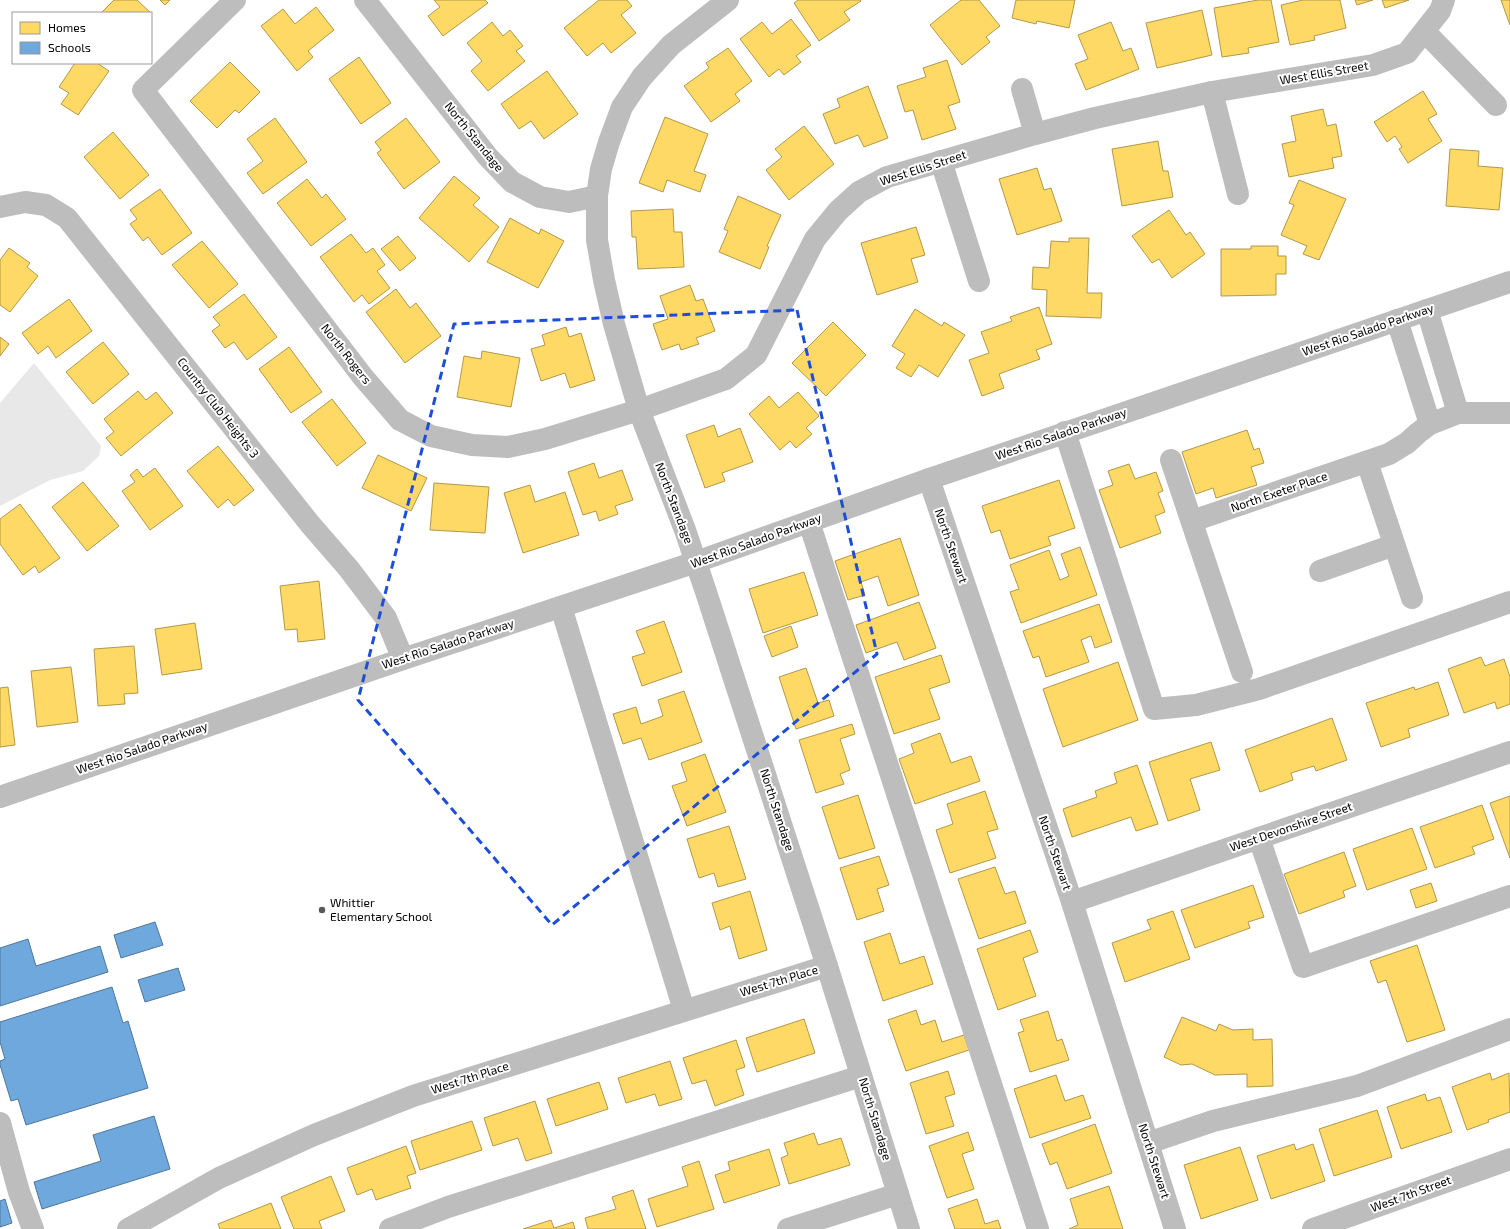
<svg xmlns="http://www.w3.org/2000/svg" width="1510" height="1229" viewBox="0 0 1510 1229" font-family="'Exo 2',sans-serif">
<rect width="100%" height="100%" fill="#fff"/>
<path fill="#e8e8e8" d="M34,363l67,83 -2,10 -16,15 -33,9 -50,26v-103z"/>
<g fill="#ffd966" stroke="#b29847">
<path d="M114,0h23l14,13h-50z"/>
<path d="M160,0h10l-5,5z"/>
<path d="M434,0h51l3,3 -45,33 -15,-20 12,-9z"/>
<path d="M599,0h28l5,6 -11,9 15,18 -25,20 -8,-10 -16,13 -23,-28z"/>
<path d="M798,0h62l1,1 -17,11 6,8 -31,21 -25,-38z"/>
<path d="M961,0h18l21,26 -14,11 4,5 -28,23 -32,-40z"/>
<path d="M1016,0h59l-6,28 -32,-7 -1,3 -24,-6z"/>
<path d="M1258,0h13l8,42 -31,6 1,5 -27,4 -8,-49z"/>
<path d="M1303,0h37l6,28 -32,8 1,4 -25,5 -9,-40z"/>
<path d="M1355,0h18l-16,5z"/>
<path d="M1382,0h27l-24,8z"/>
<path d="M1501,0h9v25z"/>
<path d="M316,7l18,23 -26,21 5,6 -16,14 -36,-45 22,-17 12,15z"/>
<path d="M1202,10l10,45 -55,13 -11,-45z"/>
<path d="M791,19l20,26 -15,11 5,6 -17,13 -5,-6 -10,8 -29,-38 22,-17 10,12z"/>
<path d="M492,22l11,14 7,-6 13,16 -7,5 9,10 -37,30 -17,-20 11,-10 -15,-18z"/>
<path d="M1111,22l12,29 8,-3 8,21 -53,21 -11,-26 13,-5 -10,-24z"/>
<path d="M728,48l24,33 -17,13 5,7 -29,21 -27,-36 25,-18 -3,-5z"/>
<path d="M359,57l32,46 -30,21 -32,-45z"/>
<path d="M947,60l13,42 -12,4 8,23 -34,11 -9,-30 -8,2 -8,-26 29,-9 -3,-9z"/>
<path d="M230,62l30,30 -21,21 -4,-3 -18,18 -27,-27z"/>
<path d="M75,63h22l12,8 -31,44 -17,-11 8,-11 -10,-6z"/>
<path d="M547,71l31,43 -34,25 -13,-18 -12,8 -18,-25z"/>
<path d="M868,86l20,52 -24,9 -6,-12 -23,9 -12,-30 17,-7 -3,-8z"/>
<path d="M1423,91l14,23 -9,5 14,22 -34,22 -9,-14 3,-2 -7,-11 -8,6 -13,-20z"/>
<path d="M1323,109l4,17 9,-2 6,32 -10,2 2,10 -45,9 -7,-33 14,-3 -5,-25z"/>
<path d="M665,117l43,17 -14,37 12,4 -6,17 -33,-12 -4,12 -24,-9z"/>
<path d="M275,118l32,44 -44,32 -16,-21 16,-12 -16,-22z"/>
<path d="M406,118l34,44 -36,27 -27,-36 4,-3 -6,-8z"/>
<path d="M804,126l30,38 -45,36 -23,-30 16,-13 -7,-8z"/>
<path d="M113,132l36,43 -29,24 -36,-42z"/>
<path d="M1158,141l5,30h5l5,26 -51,9 -10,-57z"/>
<path d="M1450,149l29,2 -1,15 25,2 -4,42 -53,-4z"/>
<path d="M1037,168l7,22 7,-2 11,33 -45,14 -18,-56z"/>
<path d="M454,176l26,22 -7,7 26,22 -30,35 -50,-44z"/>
<path d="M307,179l15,19 4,-4 20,25 -35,27 -34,-43z"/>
<path d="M1299,180l47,19 -27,61 -16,-6 4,-8 -26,-11 13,-30 -5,-2z"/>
<path d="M160,189l32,44 -30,22 -14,-18 -5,4 -13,-17 7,-5 -7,-9z"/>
<path d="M738,196l43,19 -14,31 2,1 -9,22 -41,-17 9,-21 -4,-2z"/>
<path d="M673,209l1,23h8l2,35 -46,2 -2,-32h-4l-1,-26z"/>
<path d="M1169,210l17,25 4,-3 15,22 -33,24 -13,-19 -7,4 -20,-27z"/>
<path d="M510,218l29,16 2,-5 23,12 -26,47 -51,-26z"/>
<path d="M916,227l9,28 -14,4 7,23 -41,13 -16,-52z"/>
<path d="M351,234l15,19 7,-5 12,17 -8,6 13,17 -21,16 -7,-9 -8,7 -34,-45z"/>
<path d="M398,236l18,22 -16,13 -19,-22z"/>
<path d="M1069,238h20l-2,55h15l-1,25 -55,-2 1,-26 -15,-1 1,-22 16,1 2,-27 18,1z"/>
<path d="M202,241l36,43 -29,24 -37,-43z"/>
<path d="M1251,246h27v10h8v18h-10v21l-55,1v-47h30z"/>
<path d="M9,248l21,15 -3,4 11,9 -28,36 -10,-7v-45z"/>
<path d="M690,285l6,16 7,-2 12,32 -19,7 3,6 -18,6 -2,-6 -17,6 -9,-26 15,-5 -8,-23z"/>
<path d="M396,289l14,19 6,-5 25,33 -36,27 -39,-51z"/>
<path d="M244,294l33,43 -30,23 -13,-18 -9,6 -13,-17 8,-6 -7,-8z"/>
<path d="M69,299l23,32 -36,27 -8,-12 -10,8 -16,-21z"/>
<path d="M1039,307l13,37 -16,6 4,9 -41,15 5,14 -22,8 -13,-36 20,-7 -8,-21 31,-11 -2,-4z"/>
<path d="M915,309l27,17 2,-4 21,13 -27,42 -19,-12 -8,12 -15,-9 9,-14 -13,-8z"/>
<path d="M833,322l33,33 -40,41 -34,-33z"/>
<path d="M566,327l3,10 12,-4 14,47 -25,8 -5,-15 -24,8 -10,-32 14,-4 -3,-10z"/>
<path d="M0,337l9,7 -9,12z"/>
<path d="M103,342l26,32 -36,30 -27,-32z"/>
<path d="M289,347l33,45 -31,21 -32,-44z"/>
<path d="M482,351l38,7 -9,49 -54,-10 7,-41 17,3z"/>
<path d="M138,391l8,9 10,-8 17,21 -52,43 -15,-18 8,-6 -10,-13z"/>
<path d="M798,392l21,24 -13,12 6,6 -16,14 -6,-7 -10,9 -31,-36 20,-18 10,12z"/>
<path d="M332,399l34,44 -29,23 -35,-44z"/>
<path d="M714,425l4,12 22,-9 13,34 -31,11 3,8 -20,7 -19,-53z"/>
<path d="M1247,430l7,20 5,-2 5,15 -13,4 6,18 -41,13 -3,-10 -17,6 -14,-42z"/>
<path d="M218,446l36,44 -20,16 -6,-7 -10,9 -31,-37z"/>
<path d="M378,455l49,23 -16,33 -49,-23z"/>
<path d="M594,463l5,15 23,-8 11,30 -18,6 3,8 -19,7 -3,-10 -13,4 -15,-43z"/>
<path d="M1129,464l6,15 21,-7 7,19 -5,2 7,19 -10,4 6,17 -41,15 -21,-58 14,-5 -5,-14z"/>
<path d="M155,468l28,38 -33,24 -28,-39 13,-9 -5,-7 7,-6 6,8z"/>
<path d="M1059,480l16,48 -27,9 3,8 -41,14 -10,-29 -9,3 -9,-27z"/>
<path d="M83,482l36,44 -32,25 -35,-44z"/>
<path d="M434,483l55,4 -4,46 -55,-3z"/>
<path d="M530,485l5,17 30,-10 14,43 -56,18 -19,-60z"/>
<path d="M20,504l40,54 -21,15 -4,-7 -12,9 -23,-31v-25z"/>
<path d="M900,538l19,57 -31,11 -10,-30 -17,6 4,13 -17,5 -13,-39z"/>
<path d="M1080,547l17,48 -76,28 -11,-31 9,-3 -9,-24 39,-15 11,30 9,-4 -8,-22z"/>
<path d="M804,572l14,43 -55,18 -14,-44z"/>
<path d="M319,581l6,58 -27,3 -1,-13 -12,1 -5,-44z"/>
<path d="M919,602l17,46 -32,12 -7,-18 -31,11 -10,-28z"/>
<path d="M1099,604l13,38 -17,6 -4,-12 -10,4 8,22 -43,15 -7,-21 -6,2 -10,-27z"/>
<path d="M664,621l18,51 -40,14 -10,-29 13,-4 -9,-22z"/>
<path d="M195,623l7,46 -40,6 -7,-46z"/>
<path d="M791,626l7,21 -26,10 -8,-21z"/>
<path d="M134,646l4,47 -14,1 1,10 -27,2 -4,-57z"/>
<path d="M941,655l9,27 -21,7 11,30 -46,15 -19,-57z"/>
<path d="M1481,657l4,9 19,-7 6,18v27l-13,5 -2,-7 -31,11 -16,-44z"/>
<path d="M1118,662l20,58 -75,27 -20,-58z"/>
<path d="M71,667l7,55 -41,5 -6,-56z"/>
<path d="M806,668l12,35 11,-3 5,16 -38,13 -17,-52z"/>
<path d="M1438,682l11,33 -41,14 2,8 -29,10 -15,-44 48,-16 1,3z"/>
<path d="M8,687l7,58 -15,2v-59z"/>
<path d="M684,691l18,51 -53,18 -8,-22 -18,6 -10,-30 23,-7 5,17 22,-8 -5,-16z"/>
<path d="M1332,718l15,42 -31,11 -2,-5 -23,7 2,7 -33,12 -15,-42z"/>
<path d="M852,724l3,10 -15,5 10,31 -10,4 4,10 -28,9 -17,-53z"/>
<path d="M940,733l11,30 20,-7 9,25 -65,23 -16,-45 15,-6 -3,-9z"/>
<path d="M1211,742l9,28 -30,9 10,31 -32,11 -19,-59z"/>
<path d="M705,754l21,58 -39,14 -15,-40 15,-5 -6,-18z"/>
<path d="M1137,765l21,59 -22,7 -5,-14 -59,20 -9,-28 34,-12 -2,-6 22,-8 -3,-10z"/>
<path d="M985,791l13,38 -11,3 9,26 -46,15 -14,-43 17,-6 -6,-20z"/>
<path d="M858,795l17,53 -36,11 -17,-52z"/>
<path d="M1510,796v62l-20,-55z"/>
<path d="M1482,805l12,34 -22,8 3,7 -40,14 -15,-41z"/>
<path d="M729,826l17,53 -28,8 -4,-14 -15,5 -12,-39z"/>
<path d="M1412,828l15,41 -60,21 -14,-41z"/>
<path d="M1344,852l12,34 -13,5 2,6 -46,17 -15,-40z"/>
<path d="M879,856l10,29 -12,4 7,22 -27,9 -17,-52z"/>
<path d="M995,867l10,27 10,-3 11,32 -47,16 -21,-60z"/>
<path d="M1431,883l6,18 -21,7 -6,-18z"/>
<path d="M1253,885l11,32 -16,5 2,6 -55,20 -14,-38z"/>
<path d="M750,891l17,59 -28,9 -9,-33 -10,4 -8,-27z"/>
<path d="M1173,911l17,48 -65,23 -13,-39 39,-14 -4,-9z"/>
<path d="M1030,930l8,22 -15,6 13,38 -38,14 -21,-61z"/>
<path d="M890,933l10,31 24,-8 9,28 -50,17 -19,-59z"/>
<path d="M1417,945l28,85 -38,12 -21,-62 -8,3 -8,-22z"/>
<path d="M916,1010l5,15 14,-5 7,22 22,-7 5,15 -63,21 -18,-51z"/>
<path d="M1048,1011l9,30 5,-2 7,21 -39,12 -12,-39 6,-2 -4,-11z"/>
<path d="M1182,1017l34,14 3,-7 14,6 20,-1v11l19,-1 1,47 -26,1v-13l-32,1 -23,-11 -11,1 -17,-8z"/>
<path d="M804,1019l11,34 -58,19 -11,-34z"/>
<path d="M736,1040l9,27 -9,3 8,25 -29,11 -9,-26 -14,4 -9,-26z"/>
<path d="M670,1061l12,38 -23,7 -4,-12 -29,9 -8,-25z"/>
<path d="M948,1071l7,23 -10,3 9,29 -28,8 -16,-51z"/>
<path d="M1490,1073l2,7 17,-7 1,39 -22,8 1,2 -22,8 -15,-43z"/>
<path d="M1056,1075l9,26 18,-6 8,23 -61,20 -16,-49z"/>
<path d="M599,1082l9,27 -52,17 -9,-27z"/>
<path d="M1425,1094l2,7 13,-4 12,35 -51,17 -14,-42z"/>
<path d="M535,1101l17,52 -26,8 -8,-23 -25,8 -9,-28z"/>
<path d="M1377,1110l15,47 -58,19 -15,-47z"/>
<path d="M472,1121l10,29 -62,20 -9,-29z"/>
<path d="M1095,1124l17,49 -45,16 -10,-27 -7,3 -8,-21z"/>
<path d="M968,1132l6,18 -12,4 12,35 -27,9 -18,-52z"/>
<path d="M814,1133l4,12 23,-7 9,27 -61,19 -8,-26 7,-3 -4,-12z"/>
<path d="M1294,1144l2,6 17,-6 12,37 -54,18 -14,-43z"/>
<path d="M406,1146l10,27 -9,3 4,12 -35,12 -4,-11 -15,6 -10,-27z"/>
<path d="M1240,1147l18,53 -57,19 -17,-54z"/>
<path d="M769,1149l11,36 -56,18 -9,-28 15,-5 -2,-8z"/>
<path d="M699,1161l15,48 -57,18 -9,-28 40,-13 -6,-19z"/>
<path d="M331,1176l14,35 -26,10 3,8h-28l-13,-32z"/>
<path d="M1109,1186l14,43h-54l9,-4 -8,-26z"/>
<path d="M633,1190l13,39h-58l-3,-11 31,-9 -4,-12z"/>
<path d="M977,1199l8,25 13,-4 3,9h-46l-7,-20z"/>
<path d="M271,1203l10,26h-61l-2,-5z"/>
<path d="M551,1220l3,8 19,-6 2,7h-52z"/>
</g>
<g fill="#6fa8dc" stroke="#4e769a">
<path d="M155,922l8,23 -42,13 -7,-23z"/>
<path d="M28,939l8,27 64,-20 8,26 -108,34v-58z"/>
<path d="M178,968l7,22 -40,12 -7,-22z"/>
<path d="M112,987l11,36 5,-2 20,67 -122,37 -8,-26 -7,2 -11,-36v-4l5,-2 -5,-17v-20z"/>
<path d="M154,1116l16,53 -128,40 -8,-27 67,-21 -8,-26z"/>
<path d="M5,1199l7,24 -12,4v-26z"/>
</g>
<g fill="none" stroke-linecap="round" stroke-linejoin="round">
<g stroke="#bdbdbd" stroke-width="22">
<path d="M235,0l-92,90 220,287 37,43 31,16 41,9 36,2 37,-8 94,-29 87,-31 30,-24 59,-116 23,-28 21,-19 28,-15 148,-43 60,-16 117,-26 161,-27 34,-12 33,-42 4,-11"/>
<path d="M365,0l123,157 24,25 28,15 29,5 28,-6"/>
<path d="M728,0l-57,45 -29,32 -20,30 -13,35 -8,27 -4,27v44l7,40 10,44 25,86 46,120 21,62 121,374 82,263"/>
<path d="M1425,32l71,73"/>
<path d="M1022,89l13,45"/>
<path d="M1212,92l26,102"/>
<path d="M941,161l38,120"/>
<path d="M0,207l25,-5 21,3 21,13 243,306 39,45 37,49 17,41"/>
<path d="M1427,310l31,103"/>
<path d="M1397,320l33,104"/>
<path d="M1065,432l89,277 42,-4 63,-16 251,-87"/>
<path d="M1171,460l71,212"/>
<path d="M1367,462l45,136"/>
<path d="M929,479l143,423 103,327"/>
<path d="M1192,521l197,-67 18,-11 11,-10 12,-9 28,-11h52"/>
<path d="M809,522l229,707"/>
<path d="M1320,571l74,-26"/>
<path d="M561,607l123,403"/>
<path d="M1259,838l44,129 207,-71"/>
<path d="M1072,902l438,-150"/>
<path d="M0,1123l19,69 14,37"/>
<path d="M1148,1143l65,-22 144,-35 153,-57"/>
<path d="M128,1229l91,-51 95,-43 99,-39 414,-130"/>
<path d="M390,1229l58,-22 413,-131"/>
<path d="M788,1229l110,-35"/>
<path d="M1313,1229l197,-70"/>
</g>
<path stroke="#bdbdbd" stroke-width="22" d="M0,797l403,-138 293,-97 233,-83 581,-197"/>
</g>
<path fill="none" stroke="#1d4ed8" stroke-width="3" stroke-dasharray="8 5" stroke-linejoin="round" d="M797,310l80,344 -325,271 -194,-225 96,-376z"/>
<circle fill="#595959" stroke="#fff" stroke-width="1.5" cx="322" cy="910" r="4"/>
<g text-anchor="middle" stroke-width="4" stroke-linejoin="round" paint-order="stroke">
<g font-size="12" fill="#000" stroke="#fff">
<text transform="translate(1324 73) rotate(-10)" y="4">West Ellis Street</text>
<text transform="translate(474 137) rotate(51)" y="4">North Standage</text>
<text transform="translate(923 168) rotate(-18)" y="4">West Ellis Street</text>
<text transform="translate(1368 330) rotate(-19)" y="4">West Rio Salado Parkway</text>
<text transform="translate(346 354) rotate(52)" y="4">North Rogers</text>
<text transform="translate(218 408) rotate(52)" y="4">Country Club Heights 3</text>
<text transform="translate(1061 434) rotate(-19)" y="4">West Rio Salado Parkway</text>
<text transform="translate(1279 492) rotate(-19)" y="4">North Exeter Place</text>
<text transform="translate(674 503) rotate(69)" y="4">North Standage</text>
<text transform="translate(756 541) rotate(-20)" y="4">West Rio Salado Parkway</text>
<text transform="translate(951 546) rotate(71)" y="4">North Stewart</text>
<text transform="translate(448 644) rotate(-18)" y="4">West Rio Salado Parkway</text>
<text transform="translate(142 748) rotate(-19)" y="4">West Rio Salado Parkway</text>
<text transform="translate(777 810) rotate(72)" y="4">North Standage</text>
<text transform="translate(1291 827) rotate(-19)" y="4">West Devonshire Street</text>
<text transform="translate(1055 853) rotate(71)" y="4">North Stewart</text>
<text transform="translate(779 981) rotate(-17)" y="4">West 7th Place</text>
<text transform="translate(470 1078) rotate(-18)" y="4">West 7th Place</text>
<text transform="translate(875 1119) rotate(73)" y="4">North Standage</text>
<text transform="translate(1154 1161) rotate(72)" y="4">North Stewart</text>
<text transform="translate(1411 1194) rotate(-20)" y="4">West 7th Street</text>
</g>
<g font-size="12" fill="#000" stroke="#fff" text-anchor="start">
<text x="330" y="907">Whittier<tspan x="330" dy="14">Elementary School</tspan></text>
</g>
</g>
<rect x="12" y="12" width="140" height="52" fill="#ffffff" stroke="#999999"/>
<rect x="20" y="22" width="20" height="12" fill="#ffd966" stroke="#999999"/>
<text x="48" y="32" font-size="12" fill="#000000">Homes</text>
<rect x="20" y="42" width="20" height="12" fill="#6fa8dc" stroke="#999999"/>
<text x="48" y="52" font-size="12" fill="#000000">Schools</text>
</svg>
